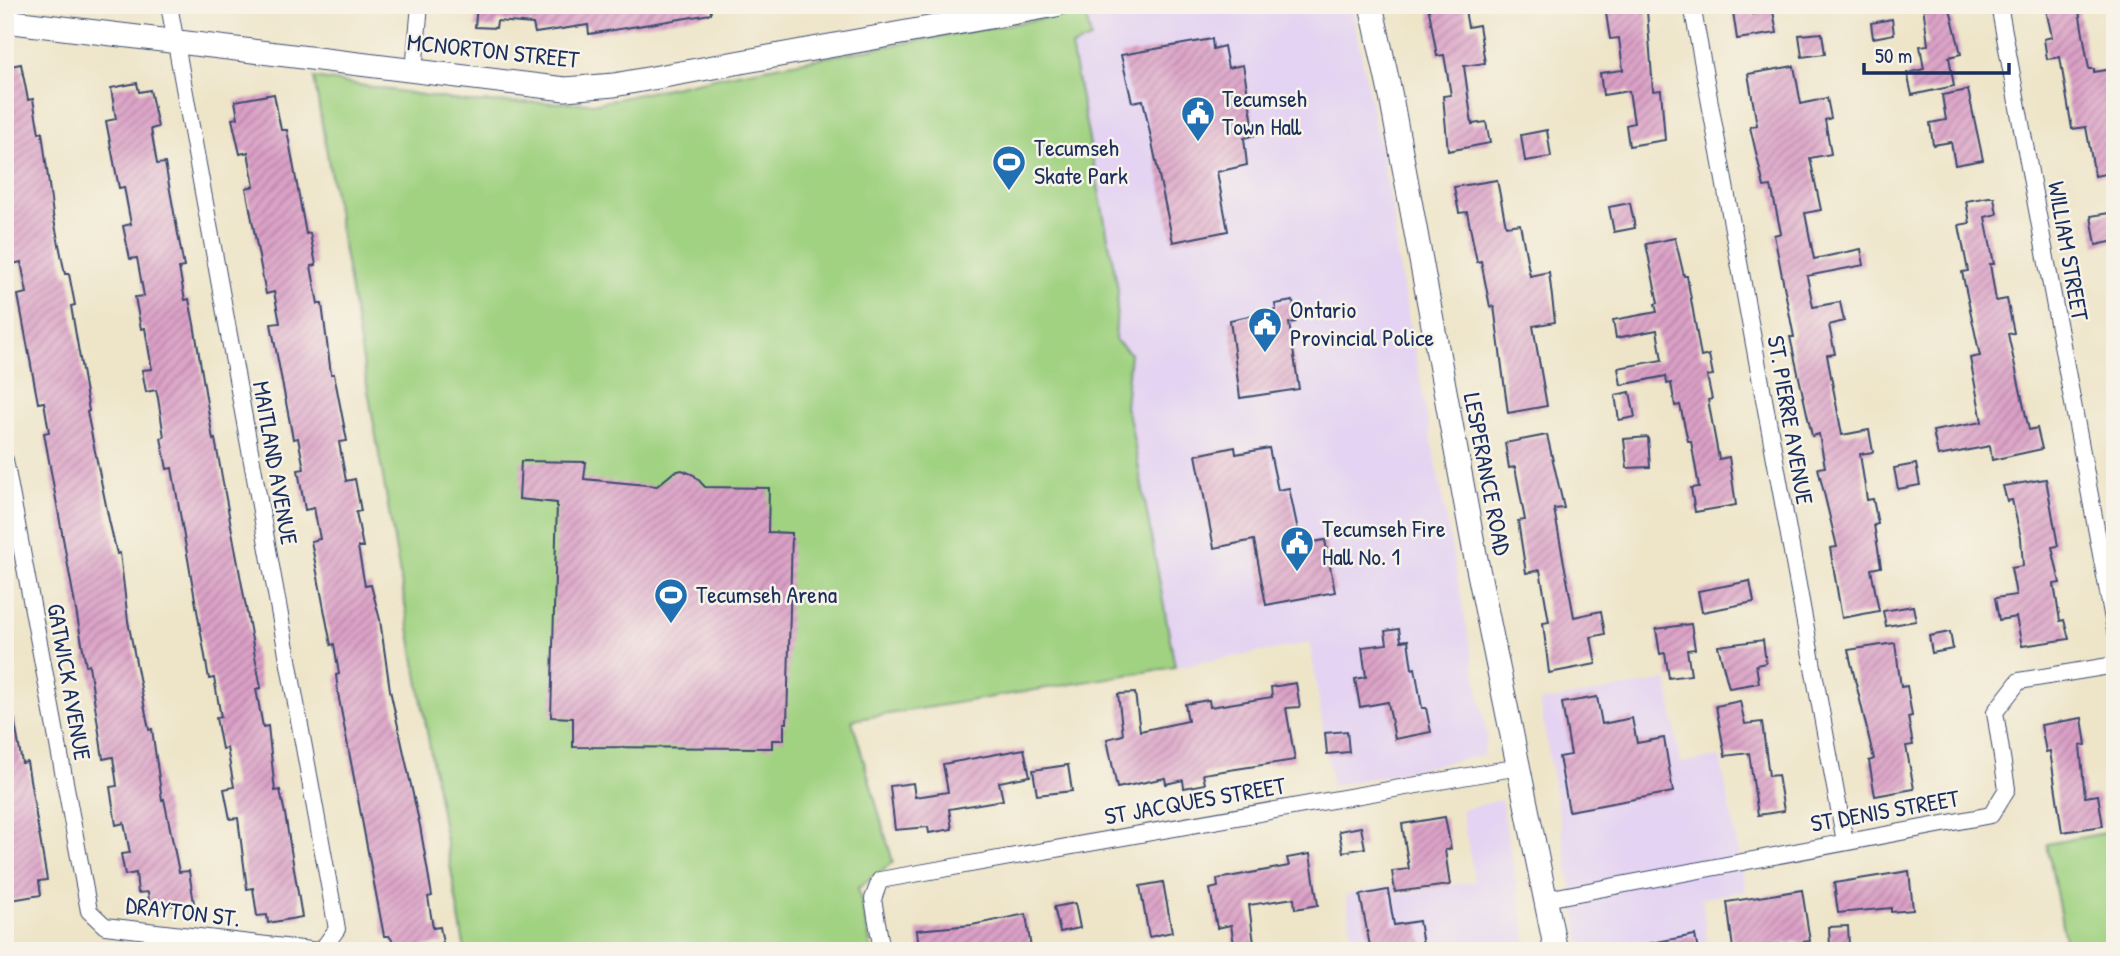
<svg xmlns="http://www.w3.org/2000/svg" width="2120" height="956" viewBox="0 0 2120 956" font-family="'Patrick Hand',sans-serif">
<defs>
<pattern id="building-hatch" width="6" height="6" patternUnits="userSpaceOnUse" patternTransform="scale(1.75)"><rect width="6" height="6" fill="#dba0c6"/><path d="M-1 1l2-2M0 6l6-6M5 7l2-2" fill="none" stroke="#b183a4"/></pattern>
</defs>
<rect width="100%" height="100%" fill="#f7f3e8"/>
<filter id="ink" filterUnits="userSpaceOnUse"><feTurbulence type="fractalNoise" baseFrequency=".0143" numOctaves="2"/><feDisplacementMap in="SourceGraphic" scale="14" xChannelSelector="R" yChannelSelector="G"/><feConvolveMatrix kernelMatrix="1 2 1 2 8 2 1 2 1" color-interpolation-filters="sRGB"/></filter>
<filter id="wash" filterUnits="userSpaceOnUse"><feTurbulence type="fractalNoise" baseFrequency=".00686" numOctaves="4" result="noise"/><feDisplacementMap in="SourceGraphic" scale="28" xChannelSelector="R" yChannelSelector="G"/><feGaussianBlur stdDeviation="1.57" result="paint"/><feColorMatrix in="noise" values="0 0 0 0 0 0 0 0 0 0 0 0 0 0 0 0 0 1.4 0 .05"/><feComposite in="paint" operator="in"/></filter>
<g filter="url(#wash)">
<rect width="100%" height="100%" fill="#eee5c9"/>
<g fill="#e4d3f2">
<path d="M1141,5h210l43,213 3,38 90,480 -4,19 -151,31 -22,-143 -135,24 -45,-247 -5,-13 5,-54 -15,-13 3,-51 -47,-242 20,-8 -6,-28z"/>
<path d="M1667,680l13,83 40,-6 26,134 -44,7 6,53h-126l-42,-249z"/>
<path d="M1501,800l28,151h-175l-8,-56 47,-10 2,10 80,-14 -14,-71z"/>
</g>
<g fill="#a0d281" stroke="#5e8070" stroke-width="2">
<path d="M1085,11l6,28 -20,8 47,242 -3,51 15,13 -5,54 5,13 45,247 -323,53 41,142 -35,26 14,63h-407l-151,-873 153,24 131,1 140,-30z"/>
<path d="M2115,831v120h-48l-20,-107z"/>
</g>
<g id="blocks">
<g fill="url(#building-hatch)">
<path d="M477,5h233l1,9 -122,20 -1,-9 -53,8 -2,-9 -36,-3 -1,7 -21,-1z"/>
<path d="M1428,5h36l4,22 11,-2 6,38 -21,3 8,58 14,-2 4,21 -42,8 -5,-55 8,-1 -7,-40 -7,1z"/>
<path d="M1638,5l1,7 8,-1 6,80 8,-1 4,50 -36,6 -3,-21 8,-2 -5,-32 -26,4 -3,-22 23,-3 -4,-32 -9,1 -5,-32z"/>
<path d="M1732,5h19l1,9 21,-3 4,22 -40,6z"/>
<path d="M1923,5h26l12,49 -12,3 5,29 -42,9 -5,-22 17,-4 -4,-23 8,-1z"/>
<path d="M2045,5h33l11,64h5v3l18,-3 3,103 -20,4 -9,-49 -14,2 -12,-72 -13,2 -3,-20 8,-2z"/>
<path d="M1892,19l2,15 -21,4 -2,-15z"/>
<path d="M1822,33l3,21 -23,3 -3,-22z"/>
<path d="M1212,39l1,10 11,-3 4,22 15,-3 12,70 -11,3 3,27 -30,7 11,59 -55,11 -30,-142 -11,2 -11,-47z"/>
<path d="M21,64l7,36 5,-1 6,34 3,-1 11,83 12,59h4l6,31 -4,1 18,105 -2,1 22,108 8,34 3,-1 8,68 21,109 3,-1 10,71 2,-1 15,73 10,-1 5,32 -44,5 -2,-16 -10,1 -2,-20 -11,2 -4,-21 9,-1 -6,-30 -8,2 -6,-38 7,-1 -4,-29 -10,2 -14,-94 -3,1 -5,-28 -37,-205 5,-1 -5,-30 -6,1 -20,-108 9,-2 -6,-31 -8,2 -7,-34 7,-2 -8,-35v-126z"/>
<path d="M1794,66l7,38 26,-6 4,20 -6,2 6,34 -21,4 11,52 -16,3 9,46 47,-10 3,16 -57,11 6,31 27,-5 4,19 -15,4 6,29 -8,1 15,80 27,-5 4,22 -13,2 7,46 6,-1 5,25 -4,1 7,42 -10,2 8,42 -37,7 -12,-70 7,-1 -19,-79 7,-1 -6,-33 -7,2 -22,-99h4l-20,-102 7,-2 -10,-47 -7,1 -14,-60 7,-2 -9,-51z"/>
<path d="M137,83l2,9 11,-2 5,23 3,14 -7,2 6,35 8,-1 19,104 -5,1 6,32 4,-1 5,25 19,116 2,-1 42,228 4,21 -5,1 7,38 5,-1 7,65 5,-1 5,24 17,103 -34,6 -1,-8 -10,1 -4,-28 -6,1 -9,-71 -8,1 -6,-30 10,-2 -7,-39 -5,1 -6,-31 5,-1 -7,-39 -5,1 -37,-211 -5,1 -6,-31 3,-1 -6,-39 -2,-8 -10,2 -4,-22 10,-1 -7,-41 -4,1 -6,-32 9,-1 -7,-38 -7,1 -7,-33 8,-2 -7,-37 -5,1 -13,-67 10,-2 -5,-31z"/>
<path d="M1968,90l15,70 -28,5 -4,-23 -18,3 -3,-22 16,-3 -4,-25z"/>
<path d="M274,94l7,36h6l19,104 4,-1 6,32 -5,1 7,38h4l9,70h3l13,67 -8,1 7,39 9,-2 6,32 -5,1 7,35h-5l7,39 6,-1 9,35 10,70 30,136 12,70 -4,1 5,31 7,-1 3,16 -40,8h-9l-2,-11 -3,-4h-5l-45,-237 -3,-24 3,-1 -5,-30 -3,1 -20,-104 9,-2 -6,-31 -9,2 -7,-40 6,-1 -6,-31 -5,1 -22,-115 9,-1 -6,-31 -8,2 -20,-106 8,-2 -6,-34 -8,2 -8,-35 6,-1 -3,-17z"/>
<path d="M1547,130l4,27 -26,4 -4,-26z"/>
<path d="M1497,180l9,46 14,-2 10,52 19,-4 6,50 -22,4 14,80 -39,7 -14,-107 -4,1 -9,-46 -4,1 -10,-50 -8,1 -5,-26z"/>
<path d="M1989,197h5l3,17 -12,3 9,47h-4l6,37 11,-2 7,34 -6,1 21,96 8,-2 5,21 -50,11 -2,-14 -52,10 -5,-25 49,-9 -12,-64 10,-2 -18,-84 6,-1 -9,-46 11,-2 -4,-22z"/>
<path d="M1630,203l5,25 -21,4 -5,-25z"/>
<path d="M2115,212v29l-19,4 -5,-29z"/>
<path d="M1675,238l9,38h3l14,81 8,-2 4,20 -6,1 5,23 -4,1 11,59 10,-2 7,48 -41,7 -4,-24 8,-1 -8,-46h-3l-8,-36 -5,1 -4,-23 -4,1 -1,-8 -45,9 -3,-17 44,-8 -5,-30 -41,8 -3,-18 44,-8 -2,-8 3,-1 -12,-59z"/>
<path d="M1293,301l3,21 -7,1 10,66 -59,9 -10,-78 46,-10 -1,-6z"/>
<path d="M1630,392l5,25 -16,3 -4,-25z"/>
<path d="M1547,435l17,73 -10,1 20,108 27,-6 4,23 -14,3 5,27 -47,9 -6,-50 6,-1 -9,-52 -14,3 -8,-52 7,-1 -10,-53 -6,1 -4,-25z"/>
<path d="M1648,437l2,30 -23,1 -3,-29z"/>
<path d="M1235,447l1,7 33,-6 9,42 11,-2 12,56 24,-4 10,52 -69,13 -12,-65 -40,8 -18,-93z"/>
<path d="M521,461l65,1 -2,17 73,7 17,-14 8,-2 12,5 11,12 64,1 -1,44 24,1 -5,190h-3v17h-12v8l-199,-1v-29l-22,-1 6,-214 -38,-4z"/>
<path d="M1916,464l4,21 -22,4 -4,-21z"/>
<path d="M2046,479l12,67 -6,1 8,36 -6,1 6,37 4,-1 5,19 -47,7 -6,-29 -17,3 -4,-22 21,-3 -5,-27 12,-2 -2,-28 -9,-38 -5,1 -4,-15z"/>
<path d="M1750,581l4,21 -52,10 -4,-21z"/>
<path d="M1913,606l3,15 -30,5 -3,-15z"/>
<path d="M1691,624l4,25 -8,1 4,25 -22,3 -4,-25 -5,1 -4,-25z"/>
<path d="M1399,629l2,12 7,-1 4,29 3,-1 7,40h4l5,24 -36,7 -7,-37 -28,5 -5,-28 11,-2 -4,-30 25,-3 -2,-13z"/>
<path d="M1950,632l3,17 -21,4 -3,-17z"/>
<path d="M1763,640l3,23 -10,2 3,18 -30,5 -11,-42z"/>
<path d="M1895,643l6,44 6,-1 5,30 -4,1 5,28 -7,1 8,43 -39,7 -6,-35 5,-2 -26,-109z"/>
<path d="M1296,683l4,24 -14,1 9,52 -92,14 2,10 -21,4 -1,-8 -17,4 -1,-6 -48,10 -10,-49 16,-4 -5,-41 17,-1 5,38 48,-10 -3,-17 24,-4 1,7 62,-10 -1,-10z"/>
<path d="M1597,697l5,27 30,-6 5,25 27,-5 9,54 -104,19 -10,-54 12,-2 -9,-52z"/>
<path d="M1740,701l5,23 17,-2 7,54 9,-1 6,36 -26,4 -9,-62 -24,3 -9,-50z"/>
<path d="M5,718h9l8,45 5,-1 20,118 -8,1 2,14 -36,6z"/>
<path d="M2082,718l4,27 -6,1 5,51 13,-2 5,31 -41,6 -12,-81 -4,1 -5,-27z"/>
<path d="M1347,731l2,21 -22,2 -2,-21z"/>
<path d="M1024,749l6,27 -31,6 4,18 -54,9 3,20 -23,4 -1,-6 -33,3 -5,-44 23,-3 2,14 33,-5 -5,-28z"/>
<path d="M1068,765l4,26 -35,4 -4,-25z"/>
<path d="M1445,817l6,32 -6,1 5,35 -55,7 -3,-21 17,-2 -7,-45z"/>
<path d="M1361,827l4,21 -22,4 -4,-21z"/>
<path d="M1310,854l8,51 -23,4 -1,-11 -45,7 6,46h-20l-4,-26 -14,3 -7,-39 8,-2 -1,-8 72,-13 -2,-8z"/>
<path d="M1909,871l4,39 -22,2v-4l-53,5 -4,-30z"/>
<path d="M1163,882l9,50 -23,5 -9,-51z"/>
<path d="M1388,890l6,35 25,-4 5,30h-53l-11,-56z"/>
<path d="M1802,890l8,51 -77,8 -6,-47z"/>
<path d="M1075,903l5,25 -20,4 -6,-25z"/>
<path d="M1026,914l5,35 -112,2 -2,-21 55,-5z"/>
<path d="M1848,926l1,20 -19,1 -1,-20z"/>
<path d="M1695,935l3,16h-47v-8z"/>
</g>
</g>
</g>
<g filter="url(#ink)">
<use href="#blocks" fill-opacity="0" stroke="#3b4a6e" stroke-width="2"/>
<g fill="none" stroke-linecap="round" stroke-linejoin="round">
<g stroke="#3b4a6e" stroke-width="18">
<g id="street">
<path d="M169,5l168,924 -16,22"/>
<path d="M1692,5l153,837"/>
<path d="M1999,5l116,625"/>
<path d="M414,70l6,-65"/>
<path d="M5,460l84,451 16,15 214,25"/>
<path d="M1546,899l445,-84 16,-26 -12,-77 24,-31 96,-16"/>
<path d="M882,951l-9,-52 7,-19 639,-113"/>
</g>
</g>
<g stroke="#3b4a6e" stroke-width="25">
<g id="secondary">
<path d="M1371,5l20,92 84,457 81,397"/>
<path d="M5,21l560,68 49,-4 442,-80"/>
</g>
</g>
<use href="#street" stroke="#fff" stroke-width="16"/>
<use href="#secondary" stroke="#fff" stroke-width="23"/>
</g>
</g>
<defs>
<g id="civic-pin" transform="scale(1.75)"><path d="M0 17L-7.5 6A9.5 9.5 0 1 1 7.5 6Z" fill="#1f6fb2" stroke="#f7f3e8"/><path d="M-.6-6.5H3V-4.5H.6V-3L4-1V1h2V6H-6V1h2V-1L-.6-3ZM-1.2 2.5V6h2.4V2.5Z" fill="#fff"/></g>
<g id="stadium-pin" transform="scale(1.75)"><path d="M0 17L-7.5 6A9.5 9.5 0 1 1 7.5 6Z" fill="#1f6fb2" stroke="#f7f3e8"/><path d="M0-5a6.5 5 0 1 0 0 10a6.5 5 0 1 0 0-10ZM-3.5-1.8h7v3.6h-7Z" fill="#fff"/></g>
</defs>
<g fill-rule="evenodd">
<use href="#civic-pin" x="1198" y="113"/>
<use href="#stadium-pin" x="1009" y="162"/>
<use href="#civic-pin" x="1265" y="324"/>
<use href="#civic-pin" x="1297" y="543"/>
<use href="#stadium-pin" x="671" y="595"/>
</g>
<g text-anchor="middle" stroke-width="5" stroke-linejoin="round" paint-order="stroke">
<g font-size="24" fill="#1b2f5e" stroke="#f7f3e8">
<text transform="translate(493 51) rotate(6)" y="8">MCNORTON STREET</text>
<text transform="translate(2068 251) rotate(80)" y="8">WILLIAM STREET</text>
<text transform="translate(1790 420) rotate(80)" y="8">ST. PIERRE AVENUE</text>
<text transform="translate(275 463) rotate(80)" y="8">MAITLAND AVENUE</text>
<text transform="translate(1487 474) rotate(79)" y="8">LESPERANCE ROAD</text>
<text transform="translate(69 682) rotate(80)" y="8">GATWICK AVENUE</text>
<text transform="translate(1195 801) rotate(-10)" y="8">ST JACQUES STREET</text>
<text transform="translate(1885 811) rotate(-10)" y="8">ST DENIS STREET</text>
<text transform="translate(183 912) rotate(7)" y="8">DRAYTON ST.</text>
</g>
<g font-size="24" fill="#1b2f5e" stroke="#f7f3e8" text-anchor="start">
<text x="1222" y="107">Tecumseh<tspan x="1222" dy="28">Town Hall</tspan></text>
<text x="1034" y="156">Tecumseh<tspan x="1034" dy="28">Skate Park</tspan></text>
<text x="1290" y="318">Ontario<tspan x="1290" dy="28">Provincial Police</tspan></text>
<text x="1322" y="537">Tecumseh Fire<tspan x="1322" dy="28">Hall No. 1</tspan></text>
<text x="696" y="603">Tecumseh Arena</text>
</g>
</g>
<rect width="2120" height="956" fill="none" stroke="#f7f3e8" stroke-width="28"/>
<path d="M1864 63v10h145v-10" fill="none" stroke="#1b2f5e" stroke-width="3.5"/>
<text x="1875" y="63" font-size="21" fill="#1b2f5e" stroke="#f7f3e8" stroke-width="5" paint-order="stroke">50 m</text>
</svg>
